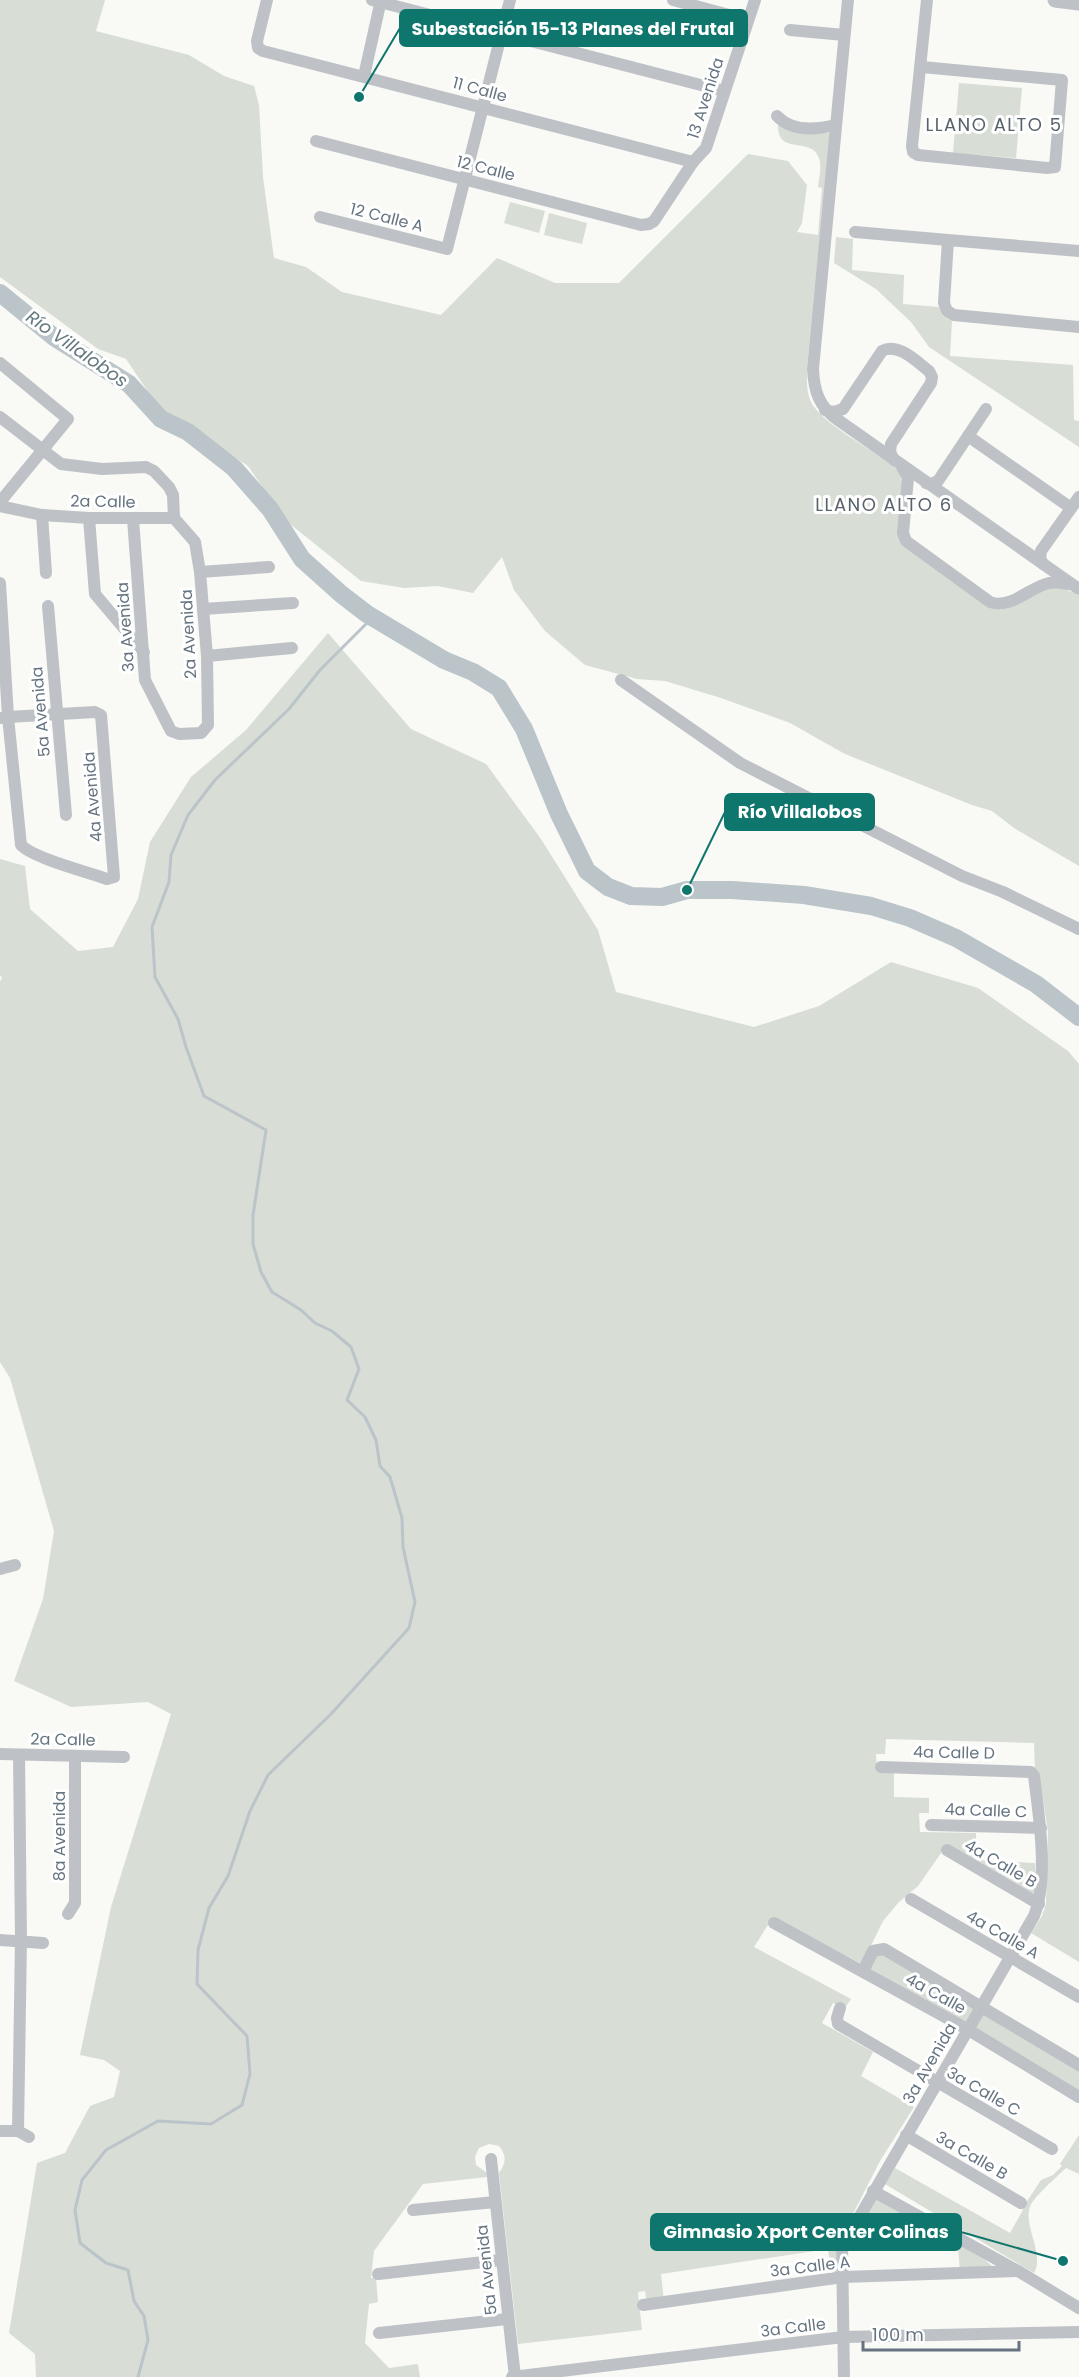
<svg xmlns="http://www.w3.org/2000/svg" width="1079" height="2377" viewBox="0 0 1079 2377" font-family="Poppins,sans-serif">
<rect width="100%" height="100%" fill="#f9f9f6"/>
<g fill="#d8ddd6">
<path d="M0,0h105l-9,31 93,24 35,21 30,10 5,19 4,72 11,81 32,9 36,25 99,23 56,-57 58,25h64l129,-129 40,7 19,24 -5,38 -5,9 21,3 4,-47 -4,-1c1,-8 4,-21 1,-29 -7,-22 -42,-2 -41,-33l11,4 41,4 -23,234c0,11 -1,22 3,33 11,25 66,50 88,70l5,14 -4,48 92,76c24,12 49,-39 88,-12v270l-65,-38 -22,-17 -20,-6 -127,-51 -55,-31 -69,-25 -56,-17 -28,-2 -52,-14 -40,-34 -31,-41 -12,-33 -29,36 -35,-7 -34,2 -43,-7 -76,-61 -37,-54 -89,-58 -33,-49 -28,-10 -98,-72z"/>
<path d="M959,83l63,5 -6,70 -63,-5z"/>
<path d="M510,202l35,9 -6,22 -35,-10z"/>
<path d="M549,213l38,10 -5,21 -38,-9z"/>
<path d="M836,237l17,2 -1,31 52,5 -1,29 36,3 4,9 9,5 -2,35 123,9 1,55 5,1v26l-150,-100 -18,-25 -35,-33 -42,-26z"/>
<path d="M328,633l83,96 75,35 55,75 57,91 18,62 138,35 65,-21 72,-44 87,26 90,63 11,13v898l-48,-29 11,-17 4,-12 1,-33 1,-39 -6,-40 -7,-23 -1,-26 -148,-4 -1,15h-9l1,18 17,1v24l35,1v15h-10l1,19 56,1v27l59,3 1,29 -2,3 -88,-49 -28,40 -20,17 -15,18 -21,43 -89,-47 -19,30 97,52 -6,9 -12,-5 -11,20 51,29 -12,24 53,31 -34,54 -44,86v25h-5l-3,-23 -167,25 3,27 -17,2 -2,-12 -7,1 4,38 -124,14 -19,-171c7,-10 8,-17 0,-27l-10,-2 -10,4 -4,9 1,8 11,8v4l-64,7 -49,67 -3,27h5l2,24 -9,2 -4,39 24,25 29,-4 2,13h-384l-1,-23 -26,-21 28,-170 28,-10 25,-47 24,-9 6,-26 -16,-11 -24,-5 31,-148 60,-193 -23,-12 -77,5 -57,-26 29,-82 11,-68 -44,-153 -10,-16v-380l2,-5 -2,-1v-117l25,7 5,43 48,42 35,-4 25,-48 12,-57 41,-65 55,-47z"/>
<path d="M884,1949l195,116v32l-216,-126z"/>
<path d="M1079,2135v39l-13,-6c-9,9 -33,29 -36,39 -7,20 15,46 4,66l-149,-89 10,-16 115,65 13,-23 -1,-1 19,-29 12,-5 9,-9 -2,-2z"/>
<path d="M877,2196l107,63 9,8 -33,5 -2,-26h-110z"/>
</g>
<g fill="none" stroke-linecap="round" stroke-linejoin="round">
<path stroke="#bac4c9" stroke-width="3" d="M138,2377l10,-37 -4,-24 -10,-15 -6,-31 -22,-7 -26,-20 -5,-33 7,-30 24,-30 52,-29 53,3 31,-19 8,-31 -3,-38 -50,-52 1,-34 11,-42 19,-32 22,-65 18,-36 63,-61 78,-86 6,-26 -12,-55 -1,-29 -12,-41 -10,-11 -4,-26 -11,-23 -18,-17 12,-31 -8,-22 -19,-16 -17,-8 -14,-13 -29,-18 -11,-20 -8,-28v-29l13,-85 -62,-34 -18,-49 -8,-28 -23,-42 -3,-50 17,-45 2,-27 17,-40 27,-35 74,-71 31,-39 53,-53"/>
<path stroke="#bac4c9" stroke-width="18" d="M0,293l54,44 75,47 32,35 27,13 46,36 36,41 32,50 39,35 26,20 77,46 29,12 26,16 25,41 35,85 28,57 21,16 23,9 31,1 25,-7h45l72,5 67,11 39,12 46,20 80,46 43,33"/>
<g stroke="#bec2c6" stroke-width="12">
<path d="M267,0l-10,41 1,7 5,3 430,111"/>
<path d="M372,0l352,91"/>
<path d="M673,0l75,20"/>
<path d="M848,0l-35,369c1,22 6,38 25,51l241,169"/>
<path d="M790,30l54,5"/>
<path d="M922,67l140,13 -7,87 -8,1 -129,-13 -5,-3 -1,-6 15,-146"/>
<path d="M364,76l17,-76"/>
<path d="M777,116c15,16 38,14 58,9"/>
<path d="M316,141l325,84 8,-1 5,-3 39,-59 13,-14 49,-148"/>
<path d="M320,217l127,32 63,-249"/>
<path d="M855,232l93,8"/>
<path d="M1079,251l-131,-11 -4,63 3,8 7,4 125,12"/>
<path d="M0,363l68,56 -68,83"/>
<path d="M825,410l9,2 9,-3 39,-58c16,-9 35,11 47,20l3,6 -1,6 -40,61 -1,8 4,8"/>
<path d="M0,417l61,47 41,5 44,-2 8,4 15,16 4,8 1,23"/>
<path d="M968,436l103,72"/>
<path d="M902,467l6,11 -5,55 3,8 84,61c20,8 40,-15 59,-19 6,-1 13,0 19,1"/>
<path d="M926,483l5,1 7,-3 48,-72"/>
<path d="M0,506l42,9 47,3h85l21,24 5,30 7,84 1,69 -7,8 -22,1 -8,-3 -26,-51 -12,-161"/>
<path d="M42,515l4,58"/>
<path d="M89,518l6,76 49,58"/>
<path d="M1043,564l-3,-6 1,-7 38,-54"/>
<path d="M200,572l69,-5"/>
<path d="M0,583l8,134 13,128c12,13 67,27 86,34l7,-2 -13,-162 -6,-3 -87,5 -8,1"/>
<path d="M48,606l18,209"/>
<path d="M203,609l90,-6"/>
<path d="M207,656l85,-8"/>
<path d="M621,680l119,83 222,113 41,16 76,37"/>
<path d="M0,1569l15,-4"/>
<path d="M0,1754l124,3"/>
<path d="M931,1825l110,3"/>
<path d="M947,1850l92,54"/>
<path d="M911,1899l168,98"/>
<path d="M68,1914l7,-11v-146"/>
<path d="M774,1923l193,106 112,68"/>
<path d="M0,1940l43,3"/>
<path d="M863,1971l10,-20 11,-2 195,116"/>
<path d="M840,2008l-3,10 1,6 214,125"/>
<path d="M0,2131h18l11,6"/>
<path d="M18,2131l3,-191 -2,-185"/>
<path d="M906,2135l115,68"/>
<path d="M491,2159l24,218"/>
<path d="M873,2191l145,80 61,37"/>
<path d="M413,2210l82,-8"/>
<path d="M378,2274l123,-14"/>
<path d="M643,2305l200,-28 175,-6"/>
<path d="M379,2333l128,-14"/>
<path d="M512,2377l331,-40 236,-5"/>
<path d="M844,2377l-2,-130 192,-331c15,-38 5,-99 0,-140l-3,-4 -150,-5"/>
</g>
<path stroke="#bec2c6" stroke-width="15" d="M1055,0l24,3"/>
</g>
<g text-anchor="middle" stroke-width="6" stroke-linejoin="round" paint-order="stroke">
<g font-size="16" fill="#657480" stroke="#fff">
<text transform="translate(480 89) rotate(15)" y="6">11 Calle</text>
<text transform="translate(705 98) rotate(-72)" y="6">13 Avenida</text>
<text transform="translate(486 168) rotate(14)" y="6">12 Calle</text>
<text transform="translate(387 217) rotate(14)" y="6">12 Calle A</text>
<text transform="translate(103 501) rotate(1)" y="6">2a Calle</text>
<text transform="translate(125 627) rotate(-94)" y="6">3a Avenida</text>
<text transform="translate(188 634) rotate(-93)" y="6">2a Avenida</text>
<text transform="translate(40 712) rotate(-95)" y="6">5a Avenida</text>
<text transform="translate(92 797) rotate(-95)" y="6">4a Avenida</text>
<text transform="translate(63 1739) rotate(1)" y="6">2a Calle</text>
<text transform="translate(954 1752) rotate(1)" y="6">4a Calle D</text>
<text transform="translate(986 1810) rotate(2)" y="6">4a Calle C</text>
<text transform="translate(59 1836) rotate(-90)" y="6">8a Avenida</text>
<text transform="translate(1001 1863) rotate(30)" y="6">4a Calle B</text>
<text transform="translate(1003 1934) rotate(30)" y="6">4a Calle A</text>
<text transform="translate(936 1993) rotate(29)" y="6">4a Calle</text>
<text transform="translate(929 2063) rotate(-60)" y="6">3a Avenida</text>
<text transform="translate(984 2091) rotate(30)" y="6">3a Calle C</text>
<text transform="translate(972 2155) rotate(30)" y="6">3a Calle B</text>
<text transform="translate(810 2266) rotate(-7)" y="6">3a Calle A</text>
<text transform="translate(486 2270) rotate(-96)" y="6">5a Avenida</text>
<text transform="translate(793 2327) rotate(-7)" y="6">3a Calle</text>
</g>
<g font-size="18" letter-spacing="1.5" fill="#57626b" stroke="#fff">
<text x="994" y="131">LLANO ALTO 5</text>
<text x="884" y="511">LLANO ALTO 6</text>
</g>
<g font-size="18" font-style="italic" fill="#657981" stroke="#fff">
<text transform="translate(77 349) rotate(35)" y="6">Río Villalobos</text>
</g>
</g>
<path fill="none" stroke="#0f766e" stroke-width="2" d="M359 97L400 28M687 890L725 812M1063 2261L961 2232"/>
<g fill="#0f766e" stroke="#fff" stroke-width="2">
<circle cx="359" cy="97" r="6"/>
<circle cx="687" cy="890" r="6"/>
<circle cx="1063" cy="2261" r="6"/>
</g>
<g fill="#0f766e" stroke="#0f766e" stroke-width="2">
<rect x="400" y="10" width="347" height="36" rx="6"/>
<rect x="725" y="794" width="149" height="36" rx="6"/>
<rect x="651" y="2214" width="310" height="36" rx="6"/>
</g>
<g font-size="18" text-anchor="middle" font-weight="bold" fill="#fff">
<text x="573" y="35">Subestación 15-13 Planes del Frutal</text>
<text x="800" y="818">Río Villalobos</text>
<text x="806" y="2238">Gimnasio Xport Center Colinas</text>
</g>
<path d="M863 2341v9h156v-9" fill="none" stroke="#657480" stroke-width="3"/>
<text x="872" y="2341" font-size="18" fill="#657480" stroke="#ffffff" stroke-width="4.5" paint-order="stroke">100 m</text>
</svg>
